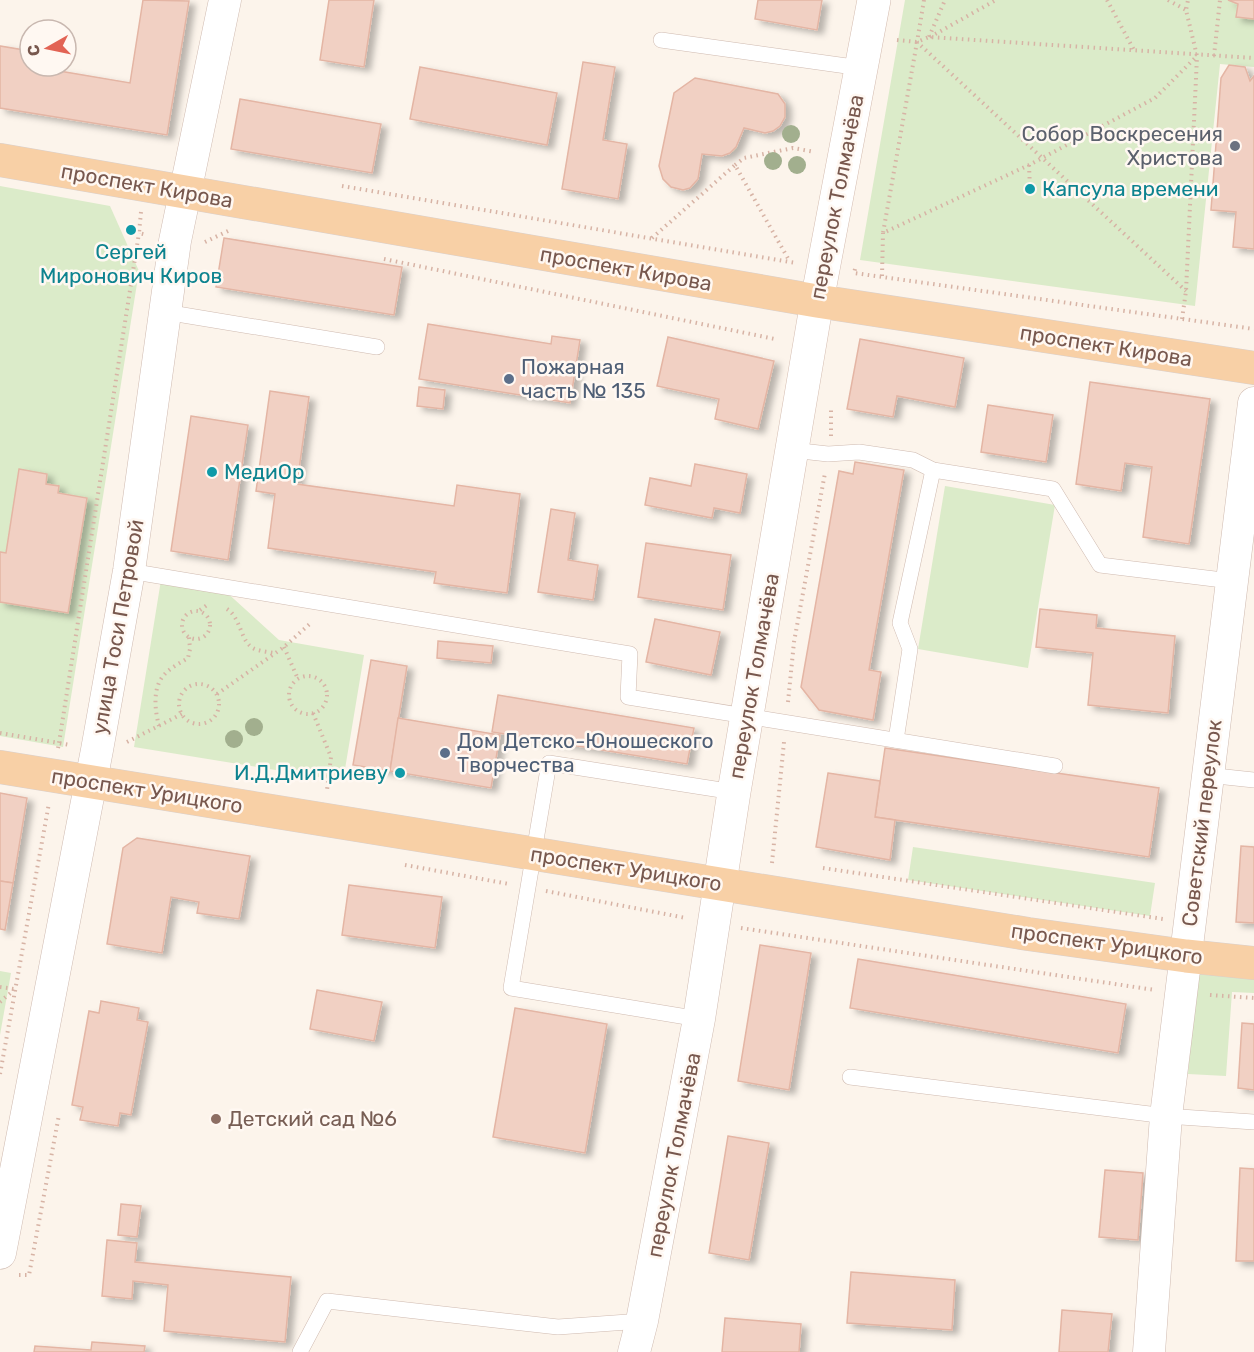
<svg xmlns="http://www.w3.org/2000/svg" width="1254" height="1352" viewBox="0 0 1254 1352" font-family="Rubik,sans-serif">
<defs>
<filter id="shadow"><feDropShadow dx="6" dy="4" stdDeviation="3" flood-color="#0004"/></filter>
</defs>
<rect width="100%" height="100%" fill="#fcf4eb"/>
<g fill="#dbebc9">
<path d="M905,0h349v67l-34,-3 -25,242 -335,-46z"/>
<path d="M0,186l110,20 29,65 -76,476 -63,-11z"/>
<path d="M945,486l110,19 -27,163 -110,-19z"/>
<path d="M161,580l63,10 55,50 85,15 -21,126 -209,-34z"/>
<path d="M913,847l242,36 -5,33 -242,-36z"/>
<path d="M1198,960l56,4v29l-22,-1 -6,84 -38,-2z"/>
<path d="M0,971l11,2 -11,62z"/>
</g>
<g fill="#f1d0c3" stroke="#e4b5a4" stroke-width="1.5" filter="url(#shadow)">
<path d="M143,0l46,1 -22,134 -167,-27v-62l30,5v15l100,17z"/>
<path d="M329,0h45l-10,67 -44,-7z"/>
<path d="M758,0h64l-5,30 -62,-11z"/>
<path d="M1228,0h26v19l-18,-2 2,-13z"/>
<path d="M583,62l32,5 -12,73 24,4 -9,55 -56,-10z"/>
<path d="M1229,65l16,2 5,14 4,-5v173l-21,-2 3,-35 -25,-2 10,-132z"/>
<path d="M420,67l137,26 -10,52 -137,-26z"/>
<path d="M695,78l83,16 7,10v13l-5,9 -7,5 -8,2 -21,-5 -8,19 -6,6 -8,3 -20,-2 -4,25 -8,9 -7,2 -12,-3 -8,-8 -4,-13 15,-73z"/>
<path d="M240,99l141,25 -9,49 -141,-24z"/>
<path d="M224,238l178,29 -8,48 -178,-28z"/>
<path d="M428,324l123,20 1,-8 28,4 -10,63 -151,-24z"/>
<path d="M668,337l106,24 -16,68 -43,-10 4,-20 -62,-13z"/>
<path d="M860,339l104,19 -9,49 -58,-11 -4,21 -46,-8z"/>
<path d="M1090,382l120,17 -21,145 -46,-7 9,-70 -27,-4 -4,28 -45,-7z"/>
<path d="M419,387l26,3 -2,19 -26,-3z"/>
<path d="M270,391l39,6 -12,87 157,22 3,-21 63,9 -13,99 -73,-10 2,-11 -168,-24 7,-54 -19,-3z"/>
<path d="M988,405l65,10 -7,47 -65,-10z"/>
<path d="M191,416l57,9 -20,135 -57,-9z"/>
<path d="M855,462l49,8 -35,200 12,2 -8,48 -54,-10 -18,-23 38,-216 14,3z"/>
<path d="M695,464l52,10 -7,39 -26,-5 -2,10 -67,-13 5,-27 41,8z"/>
<path d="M19,469l28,5 -1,10 13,2 -1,7 29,5 -19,115 -68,-11v-50l6,1z"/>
<path d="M551,509l24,4 -7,47 30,5 -5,35 -55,-8z"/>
<path d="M646,543l85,12 -8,55 -85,-13z"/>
<path d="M1040,609l57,6 -1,13 79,8 -7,77 -80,-8 5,-52 -57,-6z"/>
<path d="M655,619l65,13 -9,43 -65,-13z"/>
<path d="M438,641l55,5 -2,17 -54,-5z"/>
<path d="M371,660l36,6 -17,105 -37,-6z"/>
<path d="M498,695l196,33 -7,36 -195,-32z"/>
<path d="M398,718l102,17 -9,53 -101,-17z"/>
<path d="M885,748l274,40 -10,69 -274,-40z"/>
<path d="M828,773l52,8 -5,36 20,3 -5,40 -74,-13z"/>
<path d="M0,793l27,5 -14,85 -13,-2z"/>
<path d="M137,838l113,18 -11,63 -42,-6 2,-11 -28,-5 -9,56 -55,-9 16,-96z"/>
<path d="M1241,846l13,1v76l-18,-1z"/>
<path d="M0,881l13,2 -8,47 -5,-1z"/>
<path d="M349,885l93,12 -7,51 -93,-13z"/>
<path d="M760,945l51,8 -22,137 -51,-9z"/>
<path d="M858,959l268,45 -8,49 -268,-45z"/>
<path d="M317,990l65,12 -8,39 -64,-12z"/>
<path d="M101,1001l38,7 -2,12 11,2 -17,93 -11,-2 -2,13 -38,-6 3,-13 -11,-2 17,-94 10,2z"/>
<path d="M515,1008l92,16 -22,129 -92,-16z"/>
<path d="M1242,1023l12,1v66l-16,-2z"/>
<path d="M728,1136l41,7 -20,117 -40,-7z"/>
<path d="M1240,1168l14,1v92h-18z"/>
<path d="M1105,1170l38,3 -5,67 -39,-3z"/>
<path d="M121,1204l20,2 -4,31 -19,-2z"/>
<path d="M107,1240l30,3 -2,19 156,15 -6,65 -121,-11 4,-46 -35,-4 -1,18 -30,-3z"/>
<path d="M851,1272l104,8 -3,50 -105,-7z"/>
<path d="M1062,1310l50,4 -4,38h-49z"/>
<path d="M725,1318l76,6 -2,28h-77z"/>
<path d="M92,1342l53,4 -1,6h-110l1,-6 56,4z"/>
</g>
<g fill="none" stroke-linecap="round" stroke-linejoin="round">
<g stroke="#cfbab0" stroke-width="16">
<g id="lane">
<path d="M661,40l200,28"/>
<path d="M165,312l212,35"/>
<path d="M792,450l36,4 31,-2 54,8 20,10 120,19 47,76 131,16"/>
<path d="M129,571l501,83 -2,43 427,69"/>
<path d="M896,740l14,-91 -10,-26 33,-153"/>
<path d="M1207,775l47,5"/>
<path d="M699,1019l-188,-31 38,-225 185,29"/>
<path d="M850,1077l316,39 88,6"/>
<path d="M300,1352l27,-51 231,26 84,-6"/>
</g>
</g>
<g stroke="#cfbab0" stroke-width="33">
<g id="street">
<path d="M0,1253l97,-503 32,-179 46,-330 50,-241"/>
<path d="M634,1352l8,-31 57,-302 21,-136"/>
<path d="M1149,1352l17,-236 88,-713"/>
</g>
</g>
<g stroke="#d4bcb0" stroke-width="34">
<path id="secondary" d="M720,883l14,-91 83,-491 57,-301"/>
</g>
<g stroke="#d9d0cd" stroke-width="34">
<g id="primary">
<path d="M0,160l817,141 437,67"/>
<path d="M0,767l1028,167 158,22 68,7"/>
</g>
</g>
<g stroke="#d7b3a5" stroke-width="4" stroke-dasharray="1.5 4.5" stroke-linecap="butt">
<path d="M924,0l-7,42 269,249"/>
<path d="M1107,0l28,52"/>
<path d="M1168,0l18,10"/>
<path d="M929,37l16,-37"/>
<path d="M930,37l66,-37"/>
<path d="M897,40l20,2 12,-5 325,21"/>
<path d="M917,42l-34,191 146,-68 126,-67 42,-42 -11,-46 2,-10"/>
<path d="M1214,56l6,-56"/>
<path d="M735,165l9,-7 49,-10 22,4"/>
<path d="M1029,165l1,24"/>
<path d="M342,186l454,77"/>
<path d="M141,212l-2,21 8,2"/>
<path d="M652,238l83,-73 55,97"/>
<path d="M205,242l23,-11"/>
<path d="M384,259l391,80"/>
<path d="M855,269l-1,4 400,56"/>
<path d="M882,276l1,-43"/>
<path d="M1182,319l4,-28 11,-234"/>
<path d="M831,436v-29"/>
<path d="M227,609c15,10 13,34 28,40 5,2 13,3 19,4"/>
<path d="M200,610l7,-5"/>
<circle cx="196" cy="625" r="14"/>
<path d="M284,647l14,32"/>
<circle cx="308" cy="695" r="19"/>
<circle cx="199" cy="704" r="20"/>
<path d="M217,694l67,-47 28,-25"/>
<path d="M788,702l6,-60 31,-169"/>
<path d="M313,713l18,44 -4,33"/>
<path d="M159,726c-4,-15 -7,-38 5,-51 6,-7 16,-12 24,-17l2,-9 -1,-12"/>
<path d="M0,733l59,10 80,-510"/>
<path d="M127,742l55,-28"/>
<path d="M58,748l1,-5 11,2"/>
<path d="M772,863l12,-121"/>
<path d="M405,865l104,19"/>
<path d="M823,868l340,51"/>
<path d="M546,891l140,27"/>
<path d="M741,928l414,62"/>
<path d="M0,987l14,2"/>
<path d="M1210,995l44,3"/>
<path d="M0,1002l14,-12"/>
<path d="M0,1074l49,-271"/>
<path d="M19,1275h10l30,-160"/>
</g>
<use href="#lane" stroke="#fff" stroke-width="15"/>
<use href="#street" stroke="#fff" stroke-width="32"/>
<use href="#secondary" stroke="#fff" stroke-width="33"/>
<use href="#primary" stroke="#f8d0a6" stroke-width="33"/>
</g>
<g fill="#a2af8e">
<circle cx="791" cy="134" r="9"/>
<circle cx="773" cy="161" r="9"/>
<circle cx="797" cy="165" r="9"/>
<circle cx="254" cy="727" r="9"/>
<circle cx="234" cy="739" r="9"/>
</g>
<circle fill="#6b7280" stroke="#fff8f2" stroke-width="2" cx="1235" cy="146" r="6"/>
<g fill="#0f9aa8" stroke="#fff8f2" stroke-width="2">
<circle cx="1030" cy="189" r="6"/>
<circle cx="131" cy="230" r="6"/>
<circle cx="212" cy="472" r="6"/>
<circle cx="400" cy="773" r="6"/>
</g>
<g fill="#5c6f8a" stroke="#fff8f2" stroke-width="2">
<circle cx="509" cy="379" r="6"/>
<circle cx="445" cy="753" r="6"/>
</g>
<circle fill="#8d6e63" stroke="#fff8f2" stroke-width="2" cx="216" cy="1119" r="6"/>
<g text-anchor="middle" stroke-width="5" stroke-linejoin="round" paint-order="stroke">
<g font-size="21" fill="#5b616d" stroke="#fff8f2" text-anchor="end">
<text x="1223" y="141">Собор Воскресения<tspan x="1223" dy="24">Христова</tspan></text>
</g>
<g font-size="21" fill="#78584e" stroke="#fff8f2">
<text transform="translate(147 186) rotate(10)" y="7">проспект Кирова</text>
<text transform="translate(837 197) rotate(-79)" y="7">переулок Толмачёва</text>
<text transform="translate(626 269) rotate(10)" y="7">проспект Кирова</text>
<text transform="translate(1106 346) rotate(9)" y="7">проспект Кирова</text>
<text transform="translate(118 627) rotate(-80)" y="7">улица Тоси Петровой</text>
<text transform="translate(754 676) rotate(-80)" y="7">переулок Толмачёва</text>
<text transform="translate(147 791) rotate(9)" y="7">проспект Урицкого</text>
<text transform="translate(1202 823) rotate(-83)" y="7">Советский переулок</text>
<text transform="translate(626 869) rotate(9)" y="7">проспект Урицкого</text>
<text transform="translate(1107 944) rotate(8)" y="7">проспект Урицкого</text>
<text transform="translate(674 1155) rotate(-79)" y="7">переулок Толмачёва</text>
</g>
<g font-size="21" fill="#0d838f" stroke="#fff8f2" text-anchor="start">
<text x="1042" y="196">Капсула времени</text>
<text x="131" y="259" text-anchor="middle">Сергей<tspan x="131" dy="24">Миронович Киров</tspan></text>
<text x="224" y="479">МедиОр</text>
<text x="388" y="780" text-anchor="end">И.Д.Дмитриеву</text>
</g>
<g font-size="21" fill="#4e5e75" stroke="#fff8f2" text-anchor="start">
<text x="521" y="374">Пожарная<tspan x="521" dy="24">часть № 135</tspan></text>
<text x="457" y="748">Дом Детско-Юношеского<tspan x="457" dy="24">Творчества</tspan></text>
</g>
<g font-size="21" fill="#785e54" stroke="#fff8f2" text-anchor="start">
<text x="228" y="1126">Детский сад №6</text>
</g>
</g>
<g transform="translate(48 48) rotate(261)"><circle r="28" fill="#fff8f2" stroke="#c9b8b0" stroke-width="1.5"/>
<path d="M0-4.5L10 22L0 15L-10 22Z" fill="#e26354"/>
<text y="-9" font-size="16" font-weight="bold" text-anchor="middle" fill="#78584e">С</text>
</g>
</svg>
